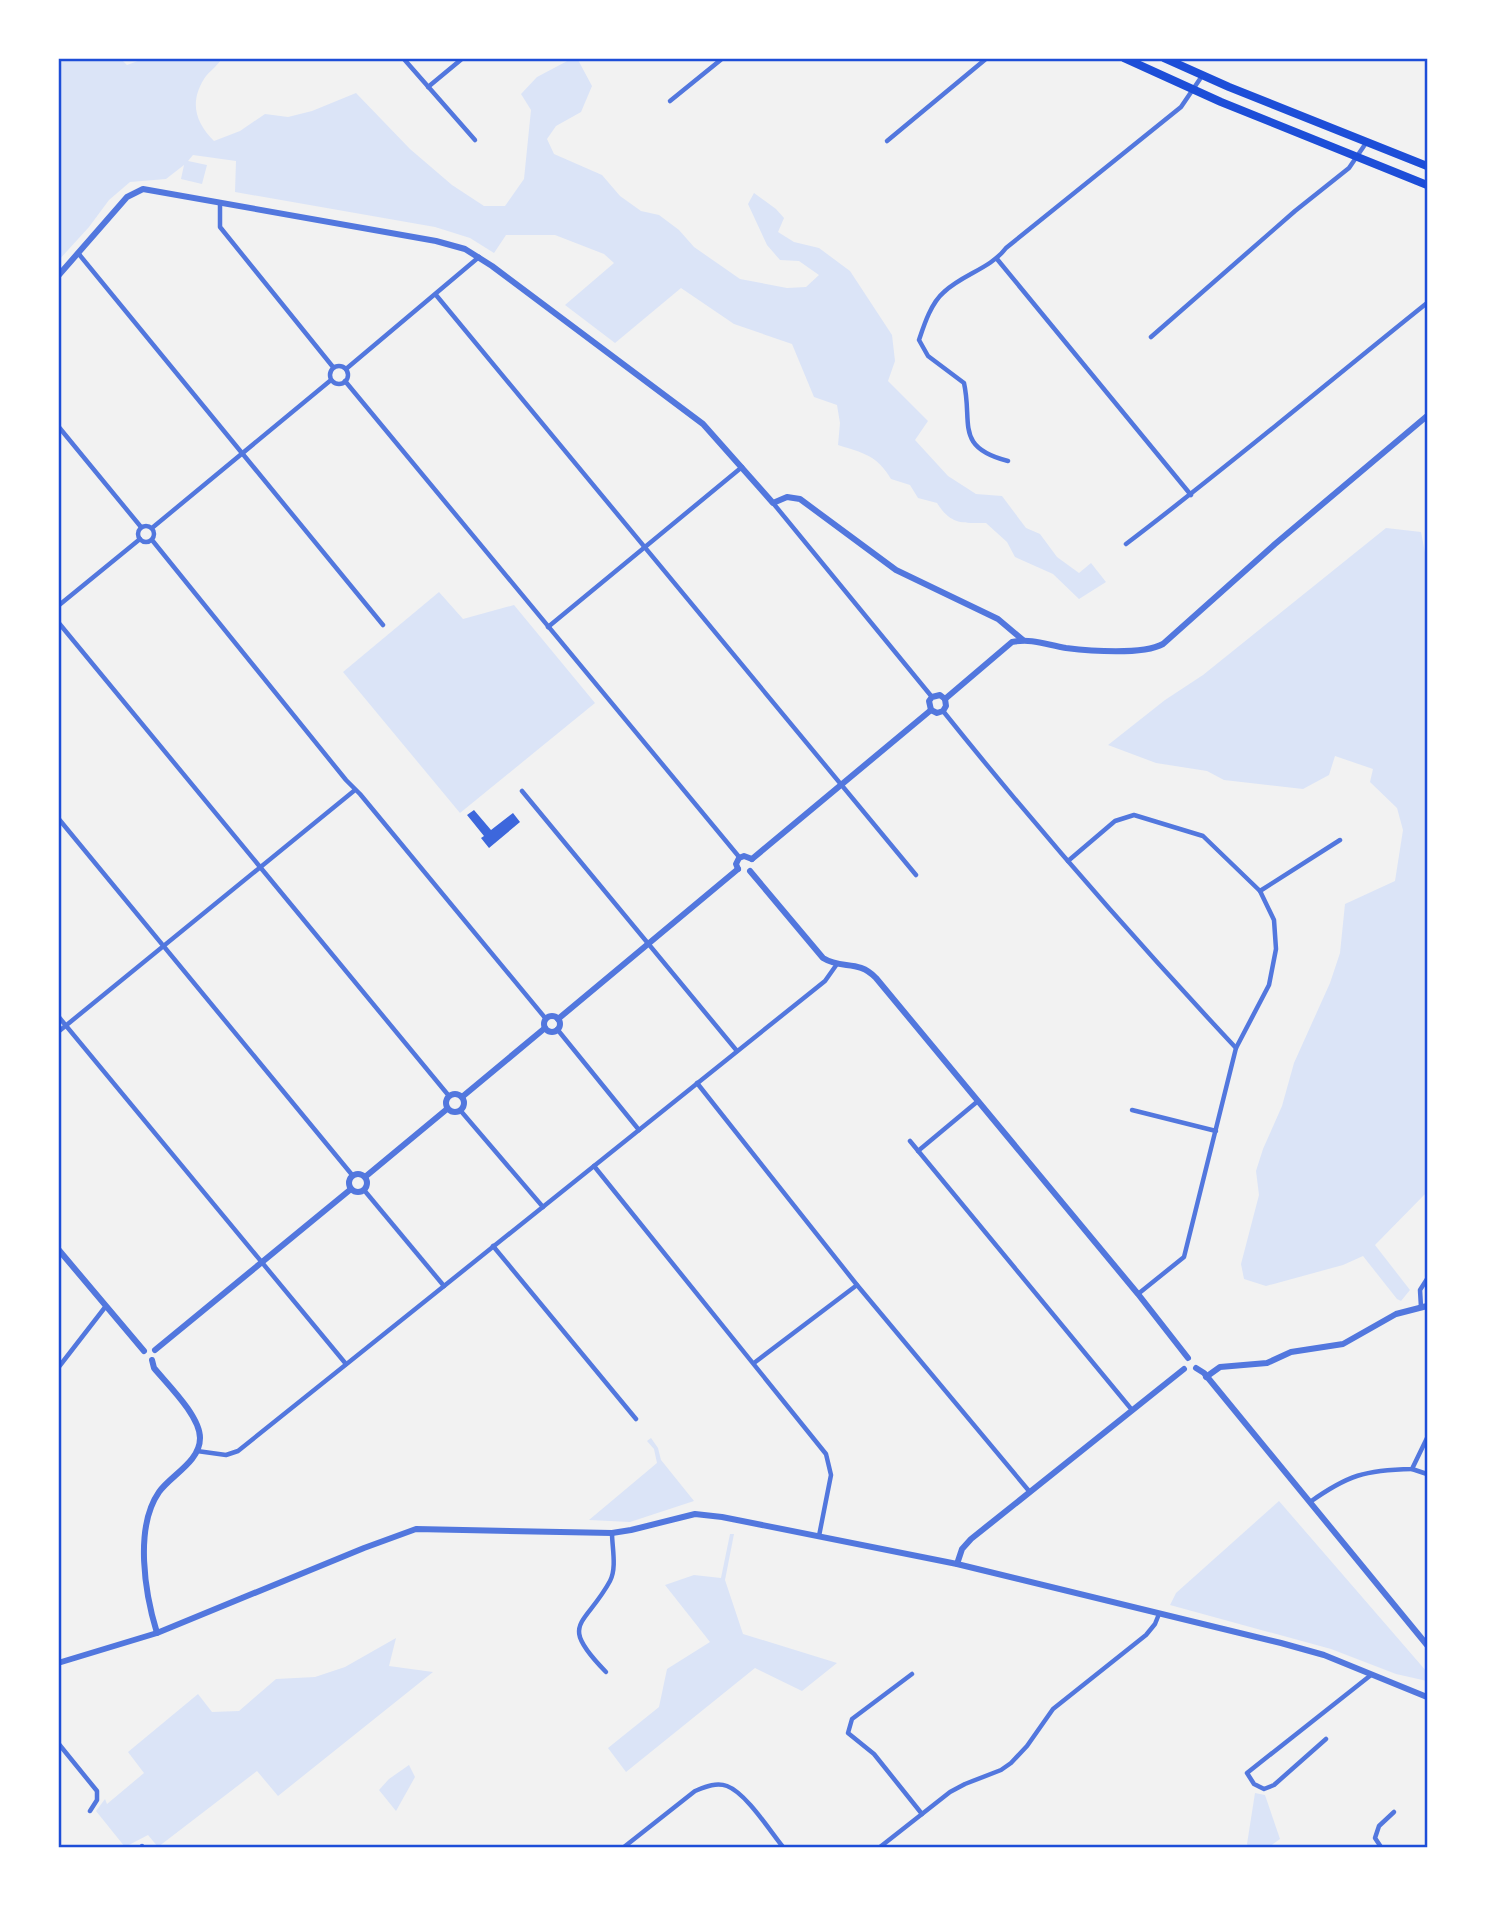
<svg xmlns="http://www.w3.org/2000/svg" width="1485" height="1905" viewBox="0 0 1485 1905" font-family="'Exo 2',sans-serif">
<rect width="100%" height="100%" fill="#f2f2f2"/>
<g fill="#dbe4f7">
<path d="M58,58h62l7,7 19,-7h76c-3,7 -13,13 -18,21 -15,24 -8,44 10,62l26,-10 25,-17 23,3 24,-6 44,-18 54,56 42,36 32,21h21l19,-27 7,-69 -10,-16 16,-17 36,-19h4l15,28 -11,26 -25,14 -9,13 7,15 48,21 18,21 21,15 18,4 20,15 15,17 46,32 47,9 19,-1 13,-12 -20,-14 -19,-1 -13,-15 -19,-41 6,-11 22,16 8,9 -6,14 16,10 25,6 31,23 42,64 3,26 -7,20 40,40 -13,19 33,36 28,18 26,2 24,32 14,6 17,23 22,16 12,-10 15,19 -27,17 -26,-25 -38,-17 -8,-15 -21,-19c-24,0 -35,2 -49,-20l-19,-5 -8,-13 -19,-6c-14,-24 -28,-26 -53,-34l2,-22 -3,-18 -23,-8 -22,-53 -58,-20 -53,-36 -66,55 -50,-38 49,-42 -10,-9 -49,-19h-49l-12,18 -24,-15 -35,-11 -200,-35 1,-31 -43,-6 -5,6 19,4 -5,19 -21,-5 3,-14 -18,14 -36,3 -21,18 -20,27 -31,34z"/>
<path d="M1386,528l35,4 6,31v629l-52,53 35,45 -9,11 -4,-2 -34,-43 -20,9 -77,21 -22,-7 -3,-15 18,-69 -3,-24 7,-22 19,-43 12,-43 36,-80 10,-30 5,-49 50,-23 8,-51 -6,-22 -27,-26 3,-13 -38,-13 -6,19 -26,14 -79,-9 -17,-9 -51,-8 -48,-18 57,-45 38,-25z"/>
<path d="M439,592l24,27 51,-14 81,98 -135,110 -117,-141z"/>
<path d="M651,1438l7,10 3,12 33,41 -64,21 -41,-2 68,-57 -3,-14 -7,-8z"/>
<path d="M1279,1501l148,171v9l-31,-7 -65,-25 -161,-44 6,-12z"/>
<path d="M730,1534h4l-9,46 18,54 94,29 -35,28 -47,-23 -129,104 -18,-24 51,-41 8,-38 43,-27 -45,-57 29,-10 27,3z"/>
<path d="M396,1638l-7,28 44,6 -155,124 -21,-25 -99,76 -10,-12 -23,12 -29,-36 9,-12 2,5 37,-31 -16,-21 70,-58 14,18 27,-1 37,-32 39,-2 30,-10z"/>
<path d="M409,1765l6,12 -19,34 -17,-21 10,-11z"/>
<path d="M1255,1793l10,2 15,44 -11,8h-20l-2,-3z"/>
</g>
<path fill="#3d67dc" d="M474,810l17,20 22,-17 7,9 -31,26 -8,-10 3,-2 -17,-21z"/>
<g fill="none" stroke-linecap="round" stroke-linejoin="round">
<path stroke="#5277de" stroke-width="2.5" d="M1427,709v7"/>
<g stroke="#5277de" stroke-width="4.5">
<path d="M403,58l72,82"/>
<path d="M428,87l35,-29"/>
<path d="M670,101l53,-43"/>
<path d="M887,141l100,-83"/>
<path d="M220,204v23l113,140"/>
<path d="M78,253l305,372"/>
<path d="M997,259l194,236"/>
<path d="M436,295l480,580"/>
<path d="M1151,337l144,-126 54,-43 17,-25"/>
<circle cx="339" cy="375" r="9"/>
<path d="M346,369l133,-112"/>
<path d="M345,381l395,477"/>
<path d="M58,426l83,101"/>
<path d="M1008,461c-54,-14 -35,-38 -44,-78l-36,-27 -9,-16c5,-15 12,-37 25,-48 19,-18 46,-23 62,-44l175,-141 21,-31"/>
<path d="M773,503l159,194"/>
<circle cx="146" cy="534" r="8"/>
<path d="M152,528l179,-148"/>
<path d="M152,540l194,240 14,14 186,225"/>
<path d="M1126,544c103,-78 201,-161 301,-241"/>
<path d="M58,606l82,-67"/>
<path d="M58,622l391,474"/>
<path d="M548,627l194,-160"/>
<path d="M943,711c93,116 191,228 293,337l-52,209 -46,37"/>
<path d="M522,791l215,260"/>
<path d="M58,818l295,358"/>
<path d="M1068,861l47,-40 19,-6 69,21 57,55 14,29 2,29 -7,36 -33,63"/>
<path d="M1260,891l80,-51"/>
<path d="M58,1016l288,348"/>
<path d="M557,1029l82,101"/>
<path d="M58,1032l297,-242"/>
<path d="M697,1083l160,202 172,206"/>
<path d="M460,1110l83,97"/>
<path d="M1132,1110l84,21"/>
<path d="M910,1141l222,269"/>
<path d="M918,1151l60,-50"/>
<path d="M594,1166l232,288 5,21 -12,61"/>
<path d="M364,1190l80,96"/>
<path d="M493,1246l143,173"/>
<path d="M1421,1307l-1,-17 7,-11"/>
<path d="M754,1363l103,-78"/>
<path d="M58,1368l48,-62"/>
<path d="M197,1451l29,4 12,-4 587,-470 12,-17"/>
<path d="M1412,1469l15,5"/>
<path d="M1310,1502c38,-27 55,-32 102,-33l15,-31"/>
<path d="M606,1672c-49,-50 -21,-45 4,-91 7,-13 2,-34 2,-48"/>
<path d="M912,1674l-60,45 -4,14 26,21 48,60"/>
<path d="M1326,1739l-52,46 -10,4 -10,-5 -7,-11 124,-98"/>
<path d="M58,1743l39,48v9l-7,11"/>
<path d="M142,1846v1"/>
<path d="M624,1847l71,-56c10,-4 21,-9 32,-5 19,7 43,45 56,61"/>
<path d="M880,1847l70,-55 15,-8 36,-14 10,-7 16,-17 26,-37 93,-74 9,-11 4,-10"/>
<path d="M1381,1847l-6,-9 4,-12 15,-14"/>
</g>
<g stroke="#5277de" stroke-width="6">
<path d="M58,276l69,-79 16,-8 293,52 29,8 27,17 211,158 70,79 14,-6 13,2 96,71 102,49 25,21"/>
<path d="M945,699l67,-57c20,-4 35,3 54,6 24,3 77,7 97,-4l112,-100 152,-128"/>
<path d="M931,710l-2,-9 3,-4 8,-2 5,4"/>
<path d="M931,710l6,3 6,-2 3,-5 -1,-7"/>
<path d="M752,859l179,-149"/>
<path d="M738,869l-2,-5 3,-6 5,-2 8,3"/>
<path d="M750,871l73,87c19,12 35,1 53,20l262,316 50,64"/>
<circle cx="552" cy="1024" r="8"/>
<path d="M558,1019l180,-150"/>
<circle cx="455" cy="1103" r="9"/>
<path d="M462,1097l83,-69"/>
<circle cx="358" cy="1183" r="9"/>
<path d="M365,1177l82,-68"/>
<path d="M58,1249l86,102"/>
<path d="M155,1350l196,-161"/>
<path d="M152,1360l2,8c14,17 46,48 46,70 0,24 -29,37 -41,54 -25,36 -14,102 -2,141"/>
<path d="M1196,1368l8,5 223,272"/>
<path d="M1206,1377l14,-10 47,-4 24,-11 52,-8 53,-30 31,-8"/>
<path d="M957,1564l5,-15 9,-10 213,-170"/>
<path d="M58,1663l99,-30 207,-85 52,-19 196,4 19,-3 64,-16 27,3 235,47 324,79 43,12 103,42"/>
</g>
<g stroke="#1d4ed8" stroke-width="8">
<path d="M1124,58l97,44 206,83"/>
<path d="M1164,58l65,29 198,79"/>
</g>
</g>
<rect width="1485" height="1905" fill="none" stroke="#ffffff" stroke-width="119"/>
<rect x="60" y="60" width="1366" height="1786" fill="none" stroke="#1d4ed8" stroke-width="2.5"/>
</svg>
